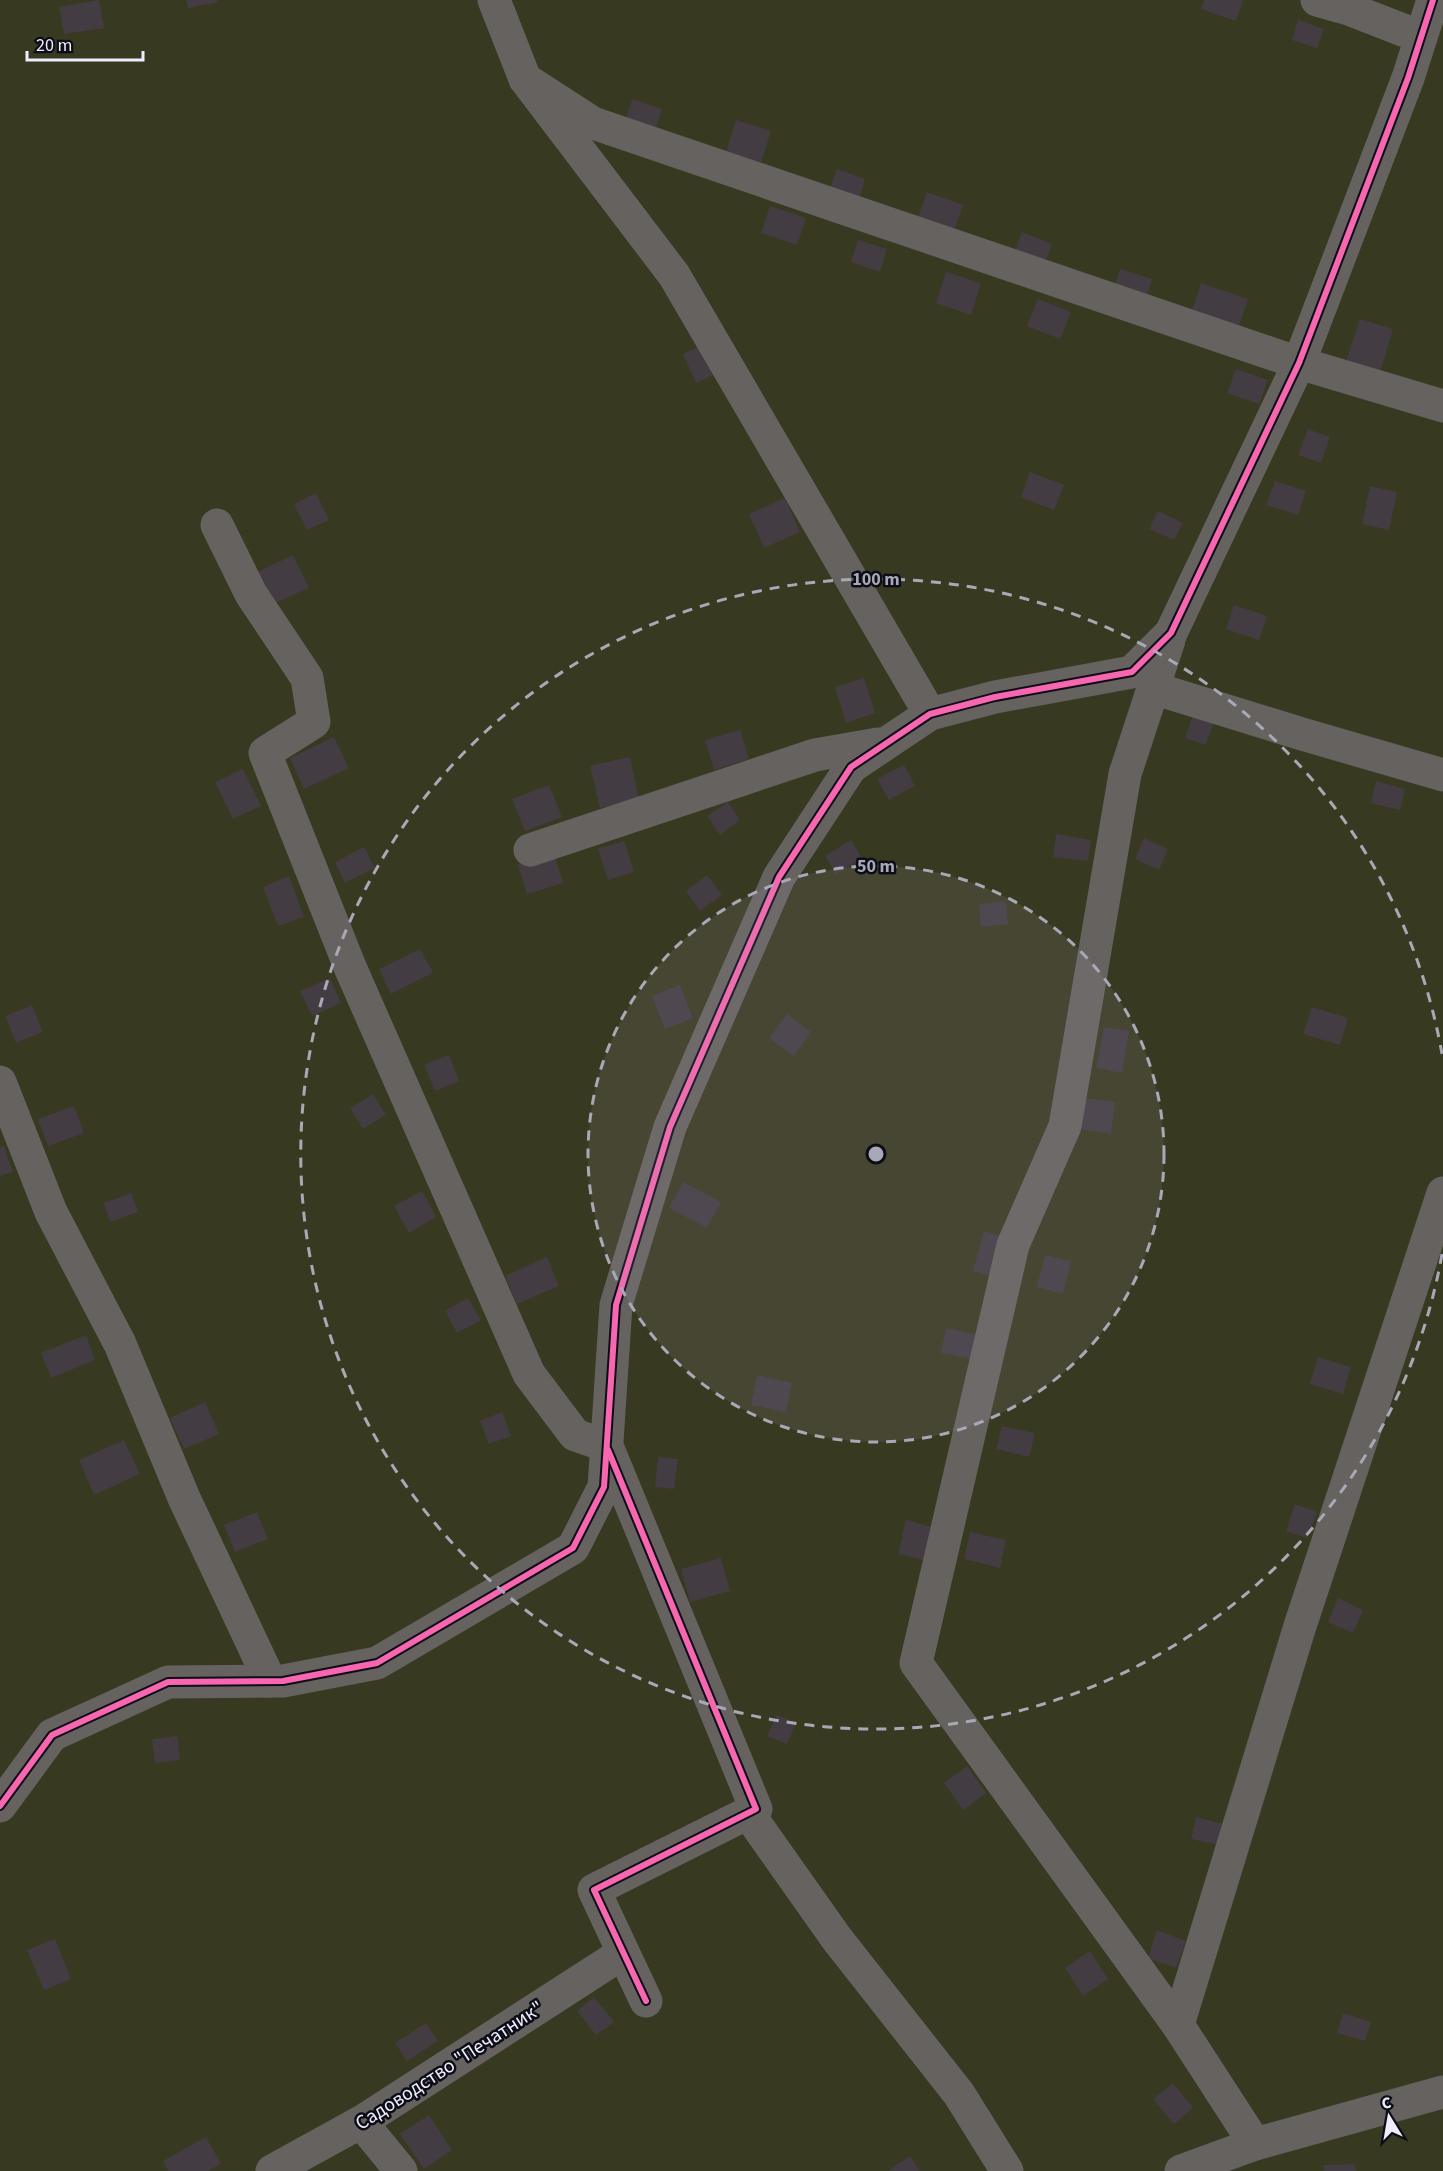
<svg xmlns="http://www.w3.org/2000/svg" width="1443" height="2171" viewBox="0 0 1443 2171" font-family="'Source Sans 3',sans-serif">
<rect width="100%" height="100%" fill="#282736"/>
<rect fill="#383921" x="0" y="0" width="1443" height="2171"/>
<g fill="#433c42">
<path d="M99,0l5,28 -40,6 -5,-27z"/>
<path d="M186,0h31l1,2 -30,6z"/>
<path d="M1204,0h39l-7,21 -35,-12z"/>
<path d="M1298,20l26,9 -7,19 -25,-8z"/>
<path d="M632,99l30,10 -7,22 -30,-9z"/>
<path d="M736,120l35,11 -10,32 -35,-11z"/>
<path d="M837,169l28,10 -7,23 -29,-10z"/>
<path d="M927,192l36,13 -10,28 -36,-13z"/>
<path d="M770,206l36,12 -9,27 -36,-12z"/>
<path d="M1022,232l30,12 -9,23 -30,-11z"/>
<path d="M858,240l29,9 -7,23 -29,-10z"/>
<path d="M1120,269l32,10 -7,23 -32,-10z"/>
<path d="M946,272l35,11 -10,32 -35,-12z"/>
<path d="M1201,283l47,16 -10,30 -47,-16z"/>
<path d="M1038,299l33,13 -11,27 -33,-13z"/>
<path d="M1360,319l33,10 -13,43 -34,-11z"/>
<path d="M702,345l14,29 -20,9 -13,-29z"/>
<path d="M1236,369l32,11 -9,24 -32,-11z"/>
<path d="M1308,429l22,8 -9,26 -23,-8z"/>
<path d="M1030,472l34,13 -10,25 -33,-13z"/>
<path d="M1275,481l31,10 -8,24 -32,-10z"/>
<path d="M1370,486l27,6 -8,38 -27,-6z"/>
<path d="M316,493l13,27 -22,10 -13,-26z"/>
<path d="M785,498l15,34 -36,16 -15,-34z"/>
<path d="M1158,511l25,12 -9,17 -25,-11z"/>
<path d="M293,555l16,33 -36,16 -15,-32z"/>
<path d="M1234,605l33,11 -8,24 -33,-11z"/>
<path d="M864,678l11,35 -29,10 -11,-36z"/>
<path d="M1193,715l21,7 -8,23 -21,-7z"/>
<path d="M740,730l9,29 -35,11 -9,-30z"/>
<path d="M334,737l15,31 -45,21 -14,-31z"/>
<path d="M630,757l9,42 -39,9 -10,-42z"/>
<path d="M904,765l11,21 -26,14 -12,-21z"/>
<path d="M243,769l18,37 -28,13 -18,-37z"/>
<path d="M1376,781l29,8 -5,21 -29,-7z"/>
<path d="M549,785l13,32 -37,14 -13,-32z"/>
<path d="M728,802l12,18 -20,15 -13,-19z"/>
<path d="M1056,834l35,6 -3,21 -35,-4z"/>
<path d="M1144,838l24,11 -9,21 -24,-11z"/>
<path d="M851,840l11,18 -26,16 -11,-18z"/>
<path d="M624,841l10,31 -26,8 -10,-31z"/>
<path d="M364,847l11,21 -30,15 -10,-21z"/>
<path d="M554,854l9,29 -36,11 -9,-29z"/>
<path d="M707,875l15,20 -22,16 -14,-20z"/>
<path d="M289,876l15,41 -26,9 -15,-39z"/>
<path d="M1006,901l2,23 -27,3 -2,-23z"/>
<path d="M420,949l13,24 -42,21 -12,-25z"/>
<path d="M330,978l11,25 -29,13 -12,-25z"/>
<path d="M680,985l13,33 -28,11 -13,-33z"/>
<path d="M32,1005l11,27 -27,11 -11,-27z"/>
<path d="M1312,1007l36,11 -8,27 -37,-11z"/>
<path d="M787,1014l24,18 -17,24 -25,-18z"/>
<path d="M1104,1027l25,4 -7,42 -26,-5z"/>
<path d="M449,1055l10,26 -24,10 -11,-26z"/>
<path d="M373,1094l13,21 -23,14 -13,-21z"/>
<path d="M1084,1098l31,4 -4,32 -31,-5z"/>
<path d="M74,1106l10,27 -36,13 -10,-27z"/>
<path d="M4,1146l9,26 -13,4v-29z"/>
<path d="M683,1182l38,20 -14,26 -38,-20z"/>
<path d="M422,1191l14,26 -27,16 -15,-27z"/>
<path d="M131,1193l7,19 -28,10 -6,-19z"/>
<path d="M984,1231l22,6 -10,40 -23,-6z"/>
<path d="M1045,1255l26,6 -8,33 -26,-7z"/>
<path d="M547,1257l12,29 -42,18 -12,-28z"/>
<path d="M468,1298l13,22 -24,13 -12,-22z"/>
<path d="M946,1328l32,7 -6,24 -31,-6z"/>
<path d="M86,1335l9,25 -44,18 -10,-25z"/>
<path d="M1318,1357l33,10 -8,27 -33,-10z"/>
<path d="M757,1375l35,8 -6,29 -35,-7z"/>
<path d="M205,1402l14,32 -35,15 -14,-31z"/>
<path d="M502,1412l9,24 -22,8 -9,-23z"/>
<path d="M1002,1426l33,7 -6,24 -33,-8z"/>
<path d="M124,1440l16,34 -46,21 -15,-35z"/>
<path d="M658,1457l20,2 -4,30 -19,-2z"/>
<path d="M1295,1504l22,8 -10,26 -21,-7z"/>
<path d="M257,1512l11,27 -33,13 -11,-27z"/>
<path d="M906,1520l26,7 -8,33 -26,-6z"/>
<path d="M970,1532l36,8 -6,28 -36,-9z"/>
<path d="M721,1558l9,33 -40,11 -9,-33z"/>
<path d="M1338,1598l25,12 -10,23 -25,-11z"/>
<path d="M777,1715l19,8 -9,21 -20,-8z"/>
<path d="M177,1736l3,24 -25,3 -3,-24z"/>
<path d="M967,1766l19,27 -23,17 -19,-27z"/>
<path d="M1196,1817l32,8 -5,21 -32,-7z"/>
<path d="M1157,1930l29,11 -10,27 -28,-10z"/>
<path d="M55,1939l16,40 -27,11 -17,-40z"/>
<path d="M1090,1951l18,28 -25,17 -18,-28z"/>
<path d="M594,1997l20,25 -18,13 -19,-24z"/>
<path d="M1343,2013l28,9 -6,19 -28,-8z"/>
<path d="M426,2023l12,18 -31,20 -12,-18z"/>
<path d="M1173,2083l20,25 -19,16 -21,-25z"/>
<path d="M429,2115l23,35 -28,19 -24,-35z"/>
<path d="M206,2137l15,27 -13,7h-40l-5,-10z"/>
<path d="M910,2156l10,15h-32z"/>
<path d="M1355,2164l1,7h-32v-6z"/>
</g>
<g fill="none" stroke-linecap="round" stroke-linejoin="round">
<g stroke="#666260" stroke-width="33">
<path d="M494,0l31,79 149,196 256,439"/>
<path d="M1317,0l32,9 72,28"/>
<path d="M525,79l68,44 706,240 144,43"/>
<path d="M217,525l34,69 56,84 7,44 -49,31 85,214 179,407 46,61 32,11 149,363 -162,81 52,111"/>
<path d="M1169,640l-44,134 -60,352 -52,119 -97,418 262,362 77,119"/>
<path d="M1153,688l149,46 141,41"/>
<path d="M530,850l285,-95 63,-11"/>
<path d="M0,1082l51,130 69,132 64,154 86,183"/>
<path d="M0,1806l52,-71 116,-53 115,-1 94,-18 196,-115 31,-61 12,-182 54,-178 109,-250 72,-110 79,-53 65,-17 137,-25 39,-39 128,-270 109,-285 25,-78"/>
<path d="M748,1813l89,126 122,155 48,77"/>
<path d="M1178,2025l122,-399 143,-433"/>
<path d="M361,2122l40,49"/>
<path d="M272,2171l89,-49 262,-169"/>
<path d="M1181,2171l74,-27 188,-52"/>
</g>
<g stroke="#0d0d18" stroke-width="10">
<g id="cycleway">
<path d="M608,1450l148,359 -162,81 52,111"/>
<path d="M0,1806l52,-71 116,-53 115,-1 94,-18 196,-115 31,-61 12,-182 54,-178 109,-250 72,-110 79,-53 65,-17 137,-25 39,-39 128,-270 109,-285 25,-78"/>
</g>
</g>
<use href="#cycleway" stroke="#f766af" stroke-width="6"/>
</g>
<circle cx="876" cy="1154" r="288" fill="#a9a8b7" fill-opacity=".12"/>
<g fill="none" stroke="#a9a8b7" stroke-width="3" stroke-dasharray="10 8">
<circle cx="876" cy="1154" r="288"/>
<path d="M1442 1254A575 575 0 1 1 1442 1054"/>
</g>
<g text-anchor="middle" stroke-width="5" stroke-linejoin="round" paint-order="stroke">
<g font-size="20" fill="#eeeefd" stroke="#0d0d18">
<text transform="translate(449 2065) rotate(-33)" y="7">Садоводство "Печатник"</text>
</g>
</g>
<circle cx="876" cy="1154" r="9" fill="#a9a8b7" stroke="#0d0d18" stroke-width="3"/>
<g font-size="18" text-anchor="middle" font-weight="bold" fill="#a9a8b7" stroke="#0d0d18" stroke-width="5" stroke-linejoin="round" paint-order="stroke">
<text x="876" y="585">100 m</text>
<text x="876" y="872">50 m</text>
</g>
<g transform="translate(1389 2117) rotate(349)" stroke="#0d0d18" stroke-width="4.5" paint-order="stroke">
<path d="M0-4.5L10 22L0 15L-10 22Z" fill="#eeeefd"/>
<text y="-9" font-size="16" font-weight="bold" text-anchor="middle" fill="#eeeefd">С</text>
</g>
<path d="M27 51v9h116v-9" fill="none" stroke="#eeeefd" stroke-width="3"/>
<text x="36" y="51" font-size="18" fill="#eeeefd" stroke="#0d0d18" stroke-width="4.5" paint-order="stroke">20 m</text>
</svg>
